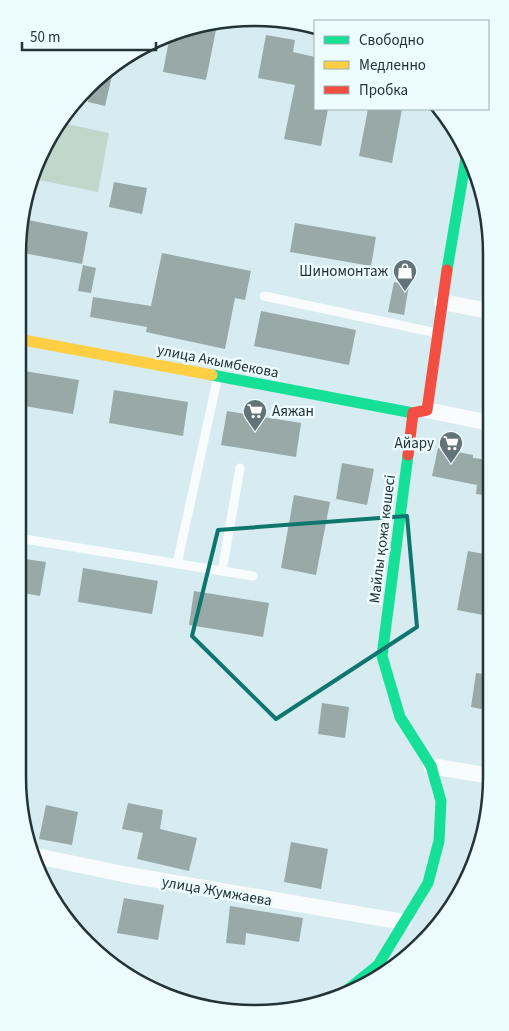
<svg xmlns="http://www.w3.org/2000/svg" width="509" height="1031" viewBox="0 0 509 1031" font-family="'Source Sans 3',sans-serif">
<rect width="100%" height="100%" fill="#d6ecf0"/>
<path fill="#c2d7cc" d="M62,123l47,10 -11,59 -64,-13 8,-29z"/>
<g fill="#98a9a8">
<path d="M217,25l-11,55 -43,-8 7,-37 8,-5z"/>
<path d="M266,35l29,5 -2,12 22,5v52h13l-7,37 -37,-7 11,-54 -37,-7z"/>
<path d="M114,67l-9,39 -17,-4 4,-18 6,-7z"/>
<path d="M368,109h34l-10,54 -33,-7z"/>
<path d="M114,182l33,6 -5,26 -33,-7z"/>
<path d="M23,219l65,13 -6,32 -64,-12v-13z"/>
<path d="M295,223l81,14 -5,29 -81,-14z"/>
<path d="M162,253l89,18 -6,29 -10,-2 -10,51 -79,-17 1,-5 -57,-10 3,-20 58,9z"/>
<path d="M83,265l13,3 -5,25 -13,-2z"/>
<path d="M394,282l15,3 -5,30 -16,-3z"/>
<path d="M261,311l95,19 -7,35 -95,-19z"/>
<path d="M18,370l61,10 -6,34 -55,-9z"/>
<path d="M114,390l74,12 -5,34 -74,-13z"/>
<path d="M227,411l74,12 -5,34 -75,-12z"/>
<path d="M438,448l35,7v3l9,1 1,-4h7v41l-14,-2 1,-9 -45,-9z"/>
<path d="M342,463l32,6 -7,36 -31,-6z"/>
<path d="M294,495l36,7 -14,73 -35,-7z"/>
<path d="M468,551l22,4v21l-7,39 -26,-5z"/>
<path d="M18,558l28,4 -6,34 -22,-4z"/>
<path d="M83,568l75,13 -6,33 -74,-12z"/>
<path d="M194,591l75,12 -6,34 -74,-12z"/>
<path d="M476,673l15,2v36l-20,-4z"/>
<path d="M322,703l27,4 -4,31 -27,-4z"/>
<path d="M128,803l35,7 -3,19 37,9 -8,33 -52,-12 6,-26 -21,-4z"/>
<path d="M46,805l32,7 -6,33 -33,-6z"/>
<path d="M291,842l37,7 -7,40 -37,-7z"/>
<path d="M124,898l40,7 -6,35 -41,-7z"/>
<path d="M230,906l73,12 -4,24 -53,-9 -1,12 -19,-2z"/>
</g>
<g fill="none" stroke-linecap="round" stroke-linejoin="round">
<g stroke="#f9fcfd" stroke-width="9">
<path d="M264,296l173,37"/>
<path d="M18,538l235,38"/>
<path d="M177,564l41,-188"/>
<path d="M222,571l18,-103"/>
</g>
<g stroke="#f9fcfd" stroke-width="16">
<path d="M442,302l48,9"/>
<path d="M427,410l63,13"/>
<path d="M431,766l60,10"/>
<path d="M31,855l97,20 276,47"/>
</g>
<g stroke="#16e098" stroke-width="11">
<path d="M447,270l20,-118"/>
<path d="M212,375l201,38"/>
<path d="M341,995l37,-30 50,-82 11,-42 2,-40 -10,-35 -31,-49 -18,-61 26,-201"/>
</g>
<path stroke="#ffcf43" stroke-width="11" d="M18,339l194,36"/>
<path stroke="#f24e42" stroke-width="11" d="M408,455l5,-42 14,-3 20,-140"/>
</g>
<path fill="none" stroke="#0f766e" stroke-width="4" stroke-linejoin="round" d="M407,516l10,111 -141,92 -84,-83 26,-106z"/>
<defs>
<g id="shop-pin" transform="scale(1.25)"><path d="M0 17L-7.5 6A9.5 9.5 0 1 1 7.5 6Z" fill="#627477" stroke="#ecfcff"/><path d="M-5-2.5h2.3a2.7 3.5 0 0 1 5.4 0H5L5.5 6h-11ZM-1.5-2.5h3a1.5 2.3 0 0 0-3 0Z" fill="#fff"/></g>
<g id="supermarket-pin" transform="scale(1.25)"><path d="M0 17L-7.5 6A9.5 9.5 0 1 1 7.5 6Z" fill="#627477" stroke="#ecfcff"/><path d="M-6-5.5h2.5l.6 2H6L4.5 2H-2.5L-4.4-4H-6ZM-1.5 3.2a1.3 1.3 0 1 0 .1 0ZM3 3.2a1.3 1.3 0 1 0 .1 0Z" fill="#fff"/></g>
</defs>
<g fill-rule="evenodd">
<use href="#shop-pin" x="405" y="271"/>
<use href="#supermarket-pin" x="255" y="411"/>
<use href="#supermarket-pin" x="451" y="443"/>
</g>
<g text-anchor="middle" stroke-width="5" stroke-linejoin="round" paint-order="stroke">
<g font-size="15" fill="#233336" stroke="#ecfcff" text-anchor="end">
<text x="388" y="276">Шиномонтаж</text>
<text x="272" y="416" text-anchor="start">Аяжан</text>
<text x="434" y="448">Айару</text>
</g>
<g font-size="15" fill="#233336" stroke="#ecfcff">
<text transform="translate(218 361) rotate(11)" y="5">улица Акымбекова</text>
<text transform="translate(382 539) rotate(-83)" y="5">Майлы қожа көшесі</text>
<text transform="translate(217 891) rotate(10)" y="5">улица Жумжаева</text>
</g>
</g>
<path d="M0 0H509V1031H0ZM254 26H255A228 228 0 0 1 483 254V777A228 228 0 0 1 255 1005H254A228 228 0 0 1 26 777V254A228 228 0 0 1 254 26Z" fill="#ecfcff" fill-rule="evenodd"/>
<path fill="none" stroke="#233336" stroke-width="2.5" d="M254 26H255A228 228 0 0 1 483 254V777A228 228 0 0 1 255 1005H254A228 228 0 0 1 26 777V254A228 228 0 0 1 254 26Z"/>
<rect x="314" y="20" width="175" height="90" fill="#ecfcff" stroke="#9cacaf"/>
<rect x="324" y="36" width="25" height="8" fill="#16e098" stroke="#9cacaf"/>
<text x="359" y="45" font-size="15" fill="#233336">Свободно</text>
<rect x="324" y="61" width="25" height="8" fill="#ffcf43" stroke="#9cacaf"/>
<text x="359" y="70" font-size="15" fill="#233336">Медленно</text>
<rect x="324" y="86" width="25" height="8" fill="#f24e42" stroke="#9cacaf"/>
<text x="359" y="95" font-size="15" fill="#233336">Пробка</text>
<path d="M22 42v8h134v-8" fill="none" stroke="#233336" stroke-width="2.5"/>
<text x="30" y="42" font-size="15" fill="#233336" stroke="#ecfcff" stroke-width="4" paint-order="stroke">50 m</text>
</svg>
